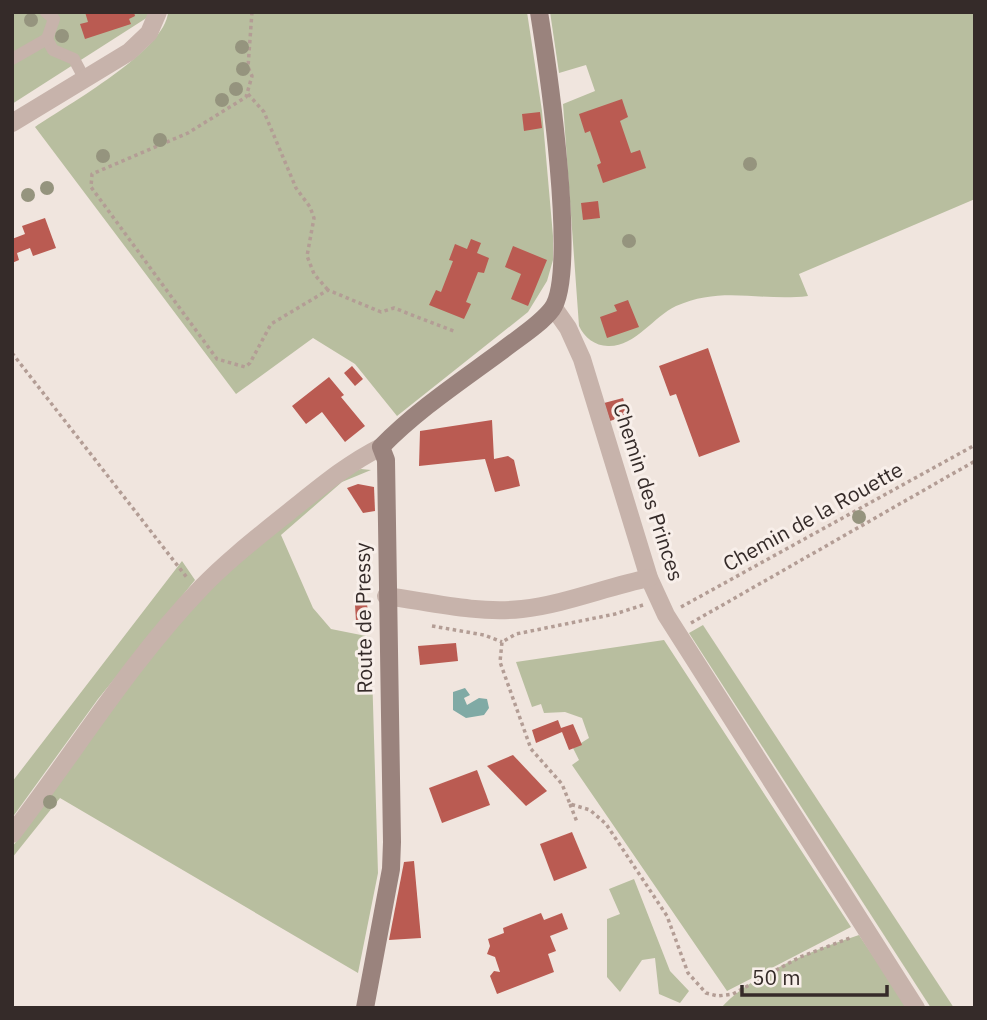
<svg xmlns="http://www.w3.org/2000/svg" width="987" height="1020" viewBox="0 0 987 1020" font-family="'IBM Plex Sans',sans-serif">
<rect width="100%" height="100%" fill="#f0e5de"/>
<g fill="#b8be9f">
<path d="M12,12h137l-1,5 -136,87z"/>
<path d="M168,12h359l15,99 11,125v24l-6,21 -19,31 -131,104 -42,-52 -42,-26 -77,56 -201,-267c32,-22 131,-77 133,-115z"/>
<path d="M550,12h425v187l-176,75 9,22c-47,6 -85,-11 -132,10 -23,11 -41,41 -68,40 -13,0 -24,-9 -29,-20l-16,-222 32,-13 -9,-26 -27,8z"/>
<path d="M361,469l10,1 -29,12 -61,53 32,73 18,21 40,8 7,236 -20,100 -298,-175 -48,60v-11c70,-88 126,-191 209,-269 39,-38 85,-71 127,-105z"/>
<path d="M182,561l13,19 -97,119 -86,119v-36z"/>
<path d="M703,625l251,383h-23l-242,-375z"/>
<path d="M664,640l187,287 -124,64 -155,-226 7,-5 -6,-12 16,-10 -7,-20 -17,-6 -21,1 -3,-9 -9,3 -16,-45z"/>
<path d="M634,879l36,92 19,20 -9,12 -21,-9 -4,-36 -13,2 -22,32 -13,-15v-58l13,-5 -11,-25z"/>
<path d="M859,935l49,73h-187c30,-34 95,-59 138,-73z"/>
</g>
<path fill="#80aaa5" d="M465,688l5,7 -6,3 3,7 12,-7 8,1 2,9 -5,7 -18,3 -13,-8v-18z"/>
<g fill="#ba5b52">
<path d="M85,12h49l1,4 -6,3 2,5 -46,15 -5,-15 8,-2z"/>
<path d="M622,99l6,18 -8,4 11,32 9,-3 6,18 -43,15 -6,-18 4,-2 -11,-32 -5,2 -6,-19z"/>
<path d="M540,112l2,16 -18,3 -2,-17z"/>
<path d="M598,201l2,17 -17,2 -2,-17z"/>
<path d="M45,218l11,30 -23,8 -3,-8 -13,5 2,7 -7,3v-24l13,-5 -3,-8z"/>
<path d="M471,239l10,4 -4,10 12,5 -5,15 -6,-1 -12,30 5,2 -7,15 -35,-14 7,-15 5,2 12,-31 -4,-1 6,-16 12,5z"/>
<path d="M513,246l34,14 -19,46 -17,-7 10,-25 -16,-7z"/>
<path d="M628,300l11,27 -32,11 -7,-21 17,-6 -3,-6z"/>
<path d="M708,348l32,94 -41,15 -23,-63 -6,2 -11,-30z"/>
<path d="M352,366l11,13 -8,7 -11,-13z"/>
<path d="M329,377l15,18 -3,2 24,29 -20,16 -23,-30 -16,12 -14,-18z"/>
<path d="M623,398l5,17 -18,6 -6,-18z"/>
<path d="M492,420l2,39 14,-3 6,4 6,26 -25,6 -10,-33 -66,7 1,-35z"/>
<path d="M358,484l16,3 1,24 -12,2 -16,-25z"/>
<path d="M367,604l2,16 -13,1 -1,-16z"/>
<path d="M456,643l2,18 -38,4 -2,-19z"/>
<path d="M558,720l3,8 12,-4 9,21 -13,5 -7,-18 -26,11 -4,-13z"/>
<path d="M513,755l34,36 -21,15 -39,-40z"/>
<path d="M477,770l13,35 -48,18 -13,-35z"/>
<path d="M572,832l15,36 -33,13 -14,-37z"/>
<path d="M414,861l7,77 -32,2 15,-78z"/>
<path d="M541,913l3,7 18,-7 6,16 -18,7 6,15 -8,3 6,18 -57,22 -7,-18 4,-5 6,1 -5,-15 -8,-3 3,-8 -2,-7 16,-6 -1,-5z"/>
</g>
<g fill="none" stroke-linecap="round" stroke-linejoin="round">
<g stroke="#b39d95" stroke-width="3.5" stroke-dasharray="3.5 3.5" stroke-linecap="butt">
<path d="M252,12l-4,55 4,9 -6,21 -58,36 -96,41 -1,13 126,172 28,8 5,-4 21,-39 57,-34 53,22 13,-4 62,24"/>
<path d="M248,94l16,18 32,76 14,19 4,11 -7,38 7,18 14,16"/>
<path d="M12,353l176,226"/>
<path d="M643,605l-28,9 -99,20 -14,8 -2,20 31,87 31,35 8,20 20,6 16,14 61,92 21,57 18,20 12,3 15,-2 67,-37 50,-19"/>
<path d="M681,607l294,-162"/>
<path d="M691,623l284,-162"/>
<path d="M432,626l52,9 18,7"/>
<path d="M570,804l7,18"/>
</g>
<g stroke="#c7b3ab" stroke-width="12">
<path d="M47,39l6,11 21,9 10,19"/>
<path d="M12,59l35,-20 7,-20 -8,-7"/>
</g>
<g stroke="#c7b3ab" stroke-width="18">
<path d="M12,123l117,-71 20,-19 9,-21"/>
<path d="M554,308l14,20 14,31 67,219 17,37 250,393"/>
<path d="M386,596c44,6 91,18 136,13 43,-5 84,-22 127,-31"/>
<path d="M12,834c63,-82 117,-171 189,-246 27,-28 58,-52 89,-77 29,-23 57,-47 91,-64"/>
</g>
<path stroke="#9a837d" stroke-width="18" d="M365,1008l26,-139 1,-27 -6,-382 -5,-13c36,-37 80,-66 122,-97 15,-12 37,-25 49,-41 27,-35 -5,-247 -13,-297"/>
</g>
<g fill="#95947e">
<circle cx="31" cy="20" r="7"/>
<circle cx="62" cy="36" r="7"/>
<circle cx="242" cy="47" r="7"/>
<circle cx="243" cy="69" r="7"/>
<circle cx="236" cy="89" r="7"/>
<circle cx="222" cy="100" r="7"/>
<circle cx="160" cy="140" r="7"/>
<circle cx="103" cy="156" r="7"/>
<circle cx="750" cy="164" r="7"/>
<circle cx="47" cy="188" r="7"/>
<circle cx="28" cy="195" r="7"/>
<circle cx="629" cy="241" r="7"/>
<circle cx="859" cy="517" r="7"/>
<circle cx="50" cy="802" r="7"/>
</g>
<g text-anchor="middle" stroke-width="6" stroke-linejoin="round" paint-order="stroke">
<g font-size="21" fill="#352b29" stroke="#f8efea">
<text transform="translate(648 492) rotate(72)" y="7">Chemin des Princes</text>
<text transform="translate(813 517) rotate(-29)" y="7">Chemin de la Rouette</text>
<text transform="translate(364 618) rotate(-91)" y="7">Route de Pressy</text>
</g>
</g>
<rect width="987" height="1020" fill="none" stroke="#352b29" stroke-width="28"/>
<path d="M742 985v10h145v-10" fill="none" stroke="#352b29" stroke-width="3.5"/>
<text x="752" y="985" font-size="21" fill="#352b29" stroke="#f8efea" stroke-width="5" paint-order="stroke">50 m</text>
</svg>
